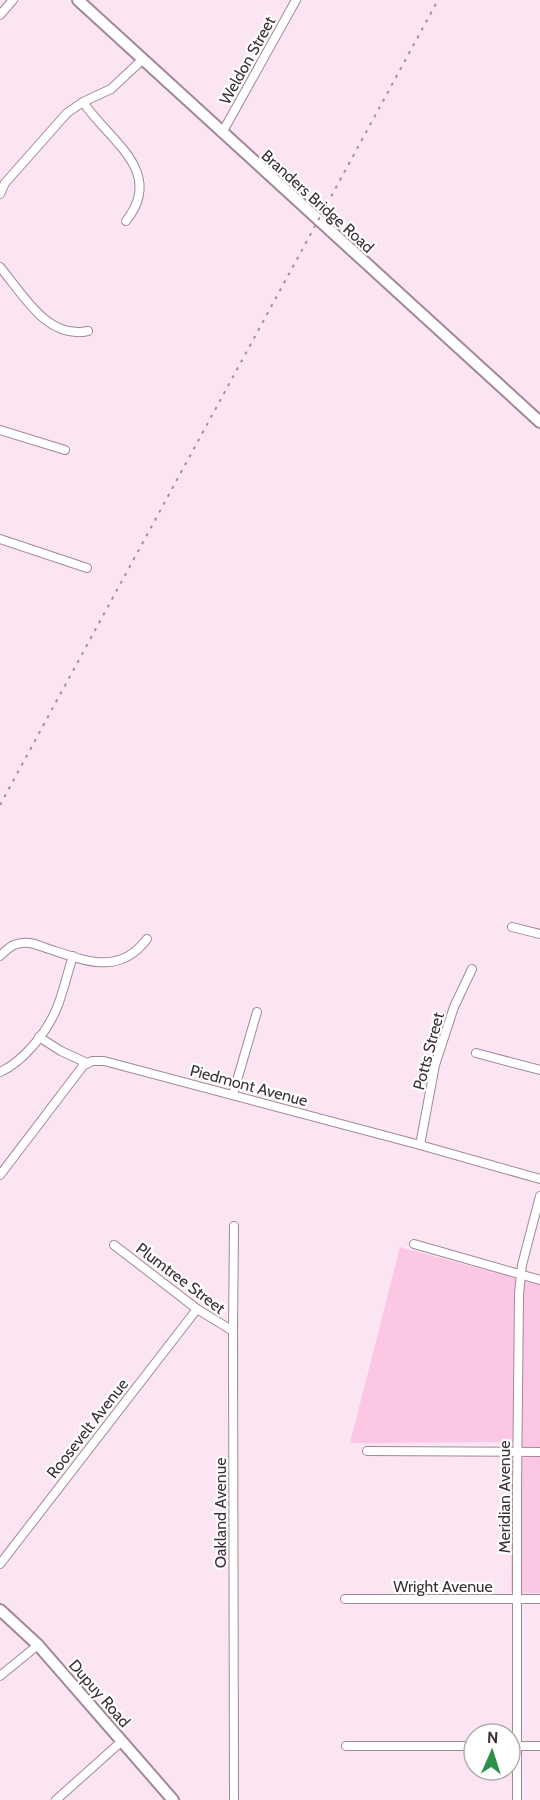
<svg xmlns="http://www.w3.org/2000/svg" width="540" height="1800" viewBox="0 0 540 1800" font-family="Cabin,sans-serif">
<rect width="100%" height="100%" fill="#fce5f2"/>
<path fill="#fcc7e5" d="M400,1247l140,38v308h-29l1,-151 -162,1z"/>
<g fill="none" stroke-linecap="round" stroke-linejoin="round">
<g stroke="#a28897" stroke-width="10">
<g id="street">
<path d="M0,15l13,-15"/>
<path d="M83,102c25,38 83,69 43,119"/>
<path d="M222,133l74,-133"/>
<path d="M0,194l5,-11 62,-70 16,-11 28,-13 32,-30"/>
<path d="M0,267c23,27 47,73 88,64"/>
<path d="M0,430l65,20"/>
<path d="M0,539l87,29"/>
<path d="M512,927l28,7"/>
<path d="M0,956c4,-4 9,-9 14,-11 11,-5 21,-1 32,3 38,12 72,29 101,-9"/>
<path d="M39,1037l22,14 26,12"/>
<path d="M476,1053l64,17"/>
<path d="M0,1072c23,-10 46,-39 56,-62 7,-16 11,-36 17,-54"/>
<path d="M233,1094l24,-82"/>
<path d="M420,1145l15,-80 19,-58 18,-38"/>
<path d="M0,1175l83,-109 9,-5h12l316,84 120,34"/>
<path d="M414,1244l126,36"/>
<path d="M114,1245l83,64 36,22"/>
<path d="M367,1451l173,1"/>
<path d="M0,1564l197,-255"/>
<path d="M345,1599h195"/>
<path d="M0,1676l38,-31"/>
<path d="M346,1746h128"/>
<path d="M510,1746h30"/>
<path d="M56,1800l66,-59"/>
<path d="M234,1800l-1,-469 1,-105"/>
<path d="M517,1800v-309l2,-197 3,-29 18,-69"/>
</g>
</g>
<g stroke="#a28897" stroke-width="14">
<g id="secondary">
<path d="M78,0l462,422"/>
<path d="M0,1610l38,35 135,155"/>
</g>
</g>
<use href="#street" stroke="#fff" stroke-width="8"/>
<use href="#secondary" stroke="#fff" stroke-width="10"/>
<path stroke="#a2919a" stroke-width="2" stroke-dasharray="3 6" stroke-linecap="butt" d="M0,805l438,-805"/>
</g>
<g text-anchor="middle" stroke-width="4.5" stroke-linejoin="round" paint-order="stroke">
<g font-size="16" fill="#3c3137" stroke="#fff">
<text transform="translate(247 60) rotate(-61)" y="6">Weldon Street</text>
<text transform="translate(318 201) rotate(42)" y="6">Branders Bridge Road</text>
<text transform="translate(428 1051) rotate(-75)" y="6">Potts Street</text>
<text transform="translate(249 1085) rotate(15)" y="6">Piedmont Avenue</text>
<text transform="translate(181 1278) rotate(37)" y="6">Plumtree Street</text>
<text transform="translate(87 1428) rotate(-52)" y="6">Roosevelt Avenue</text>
<text transform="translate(504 1497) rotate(-90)" y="6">Meridian Avenue</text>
<text transform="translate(220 1513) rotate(-90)" y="6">Oakland Avenue</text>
<text x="443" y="1592">Wright Avenue</text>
<text transform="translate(100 1693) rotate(49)" y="6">Dupuy Road</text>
</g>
</g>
<g transform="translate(492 1752) rotate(3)"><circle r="28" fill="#ffffff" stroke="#b1adaf" stroke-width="1.5"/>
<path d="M0-4.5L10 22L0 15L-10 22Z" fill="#2b9148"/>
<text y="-9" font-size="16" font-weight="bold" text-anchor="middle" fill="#3c3137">N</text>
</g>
</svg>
